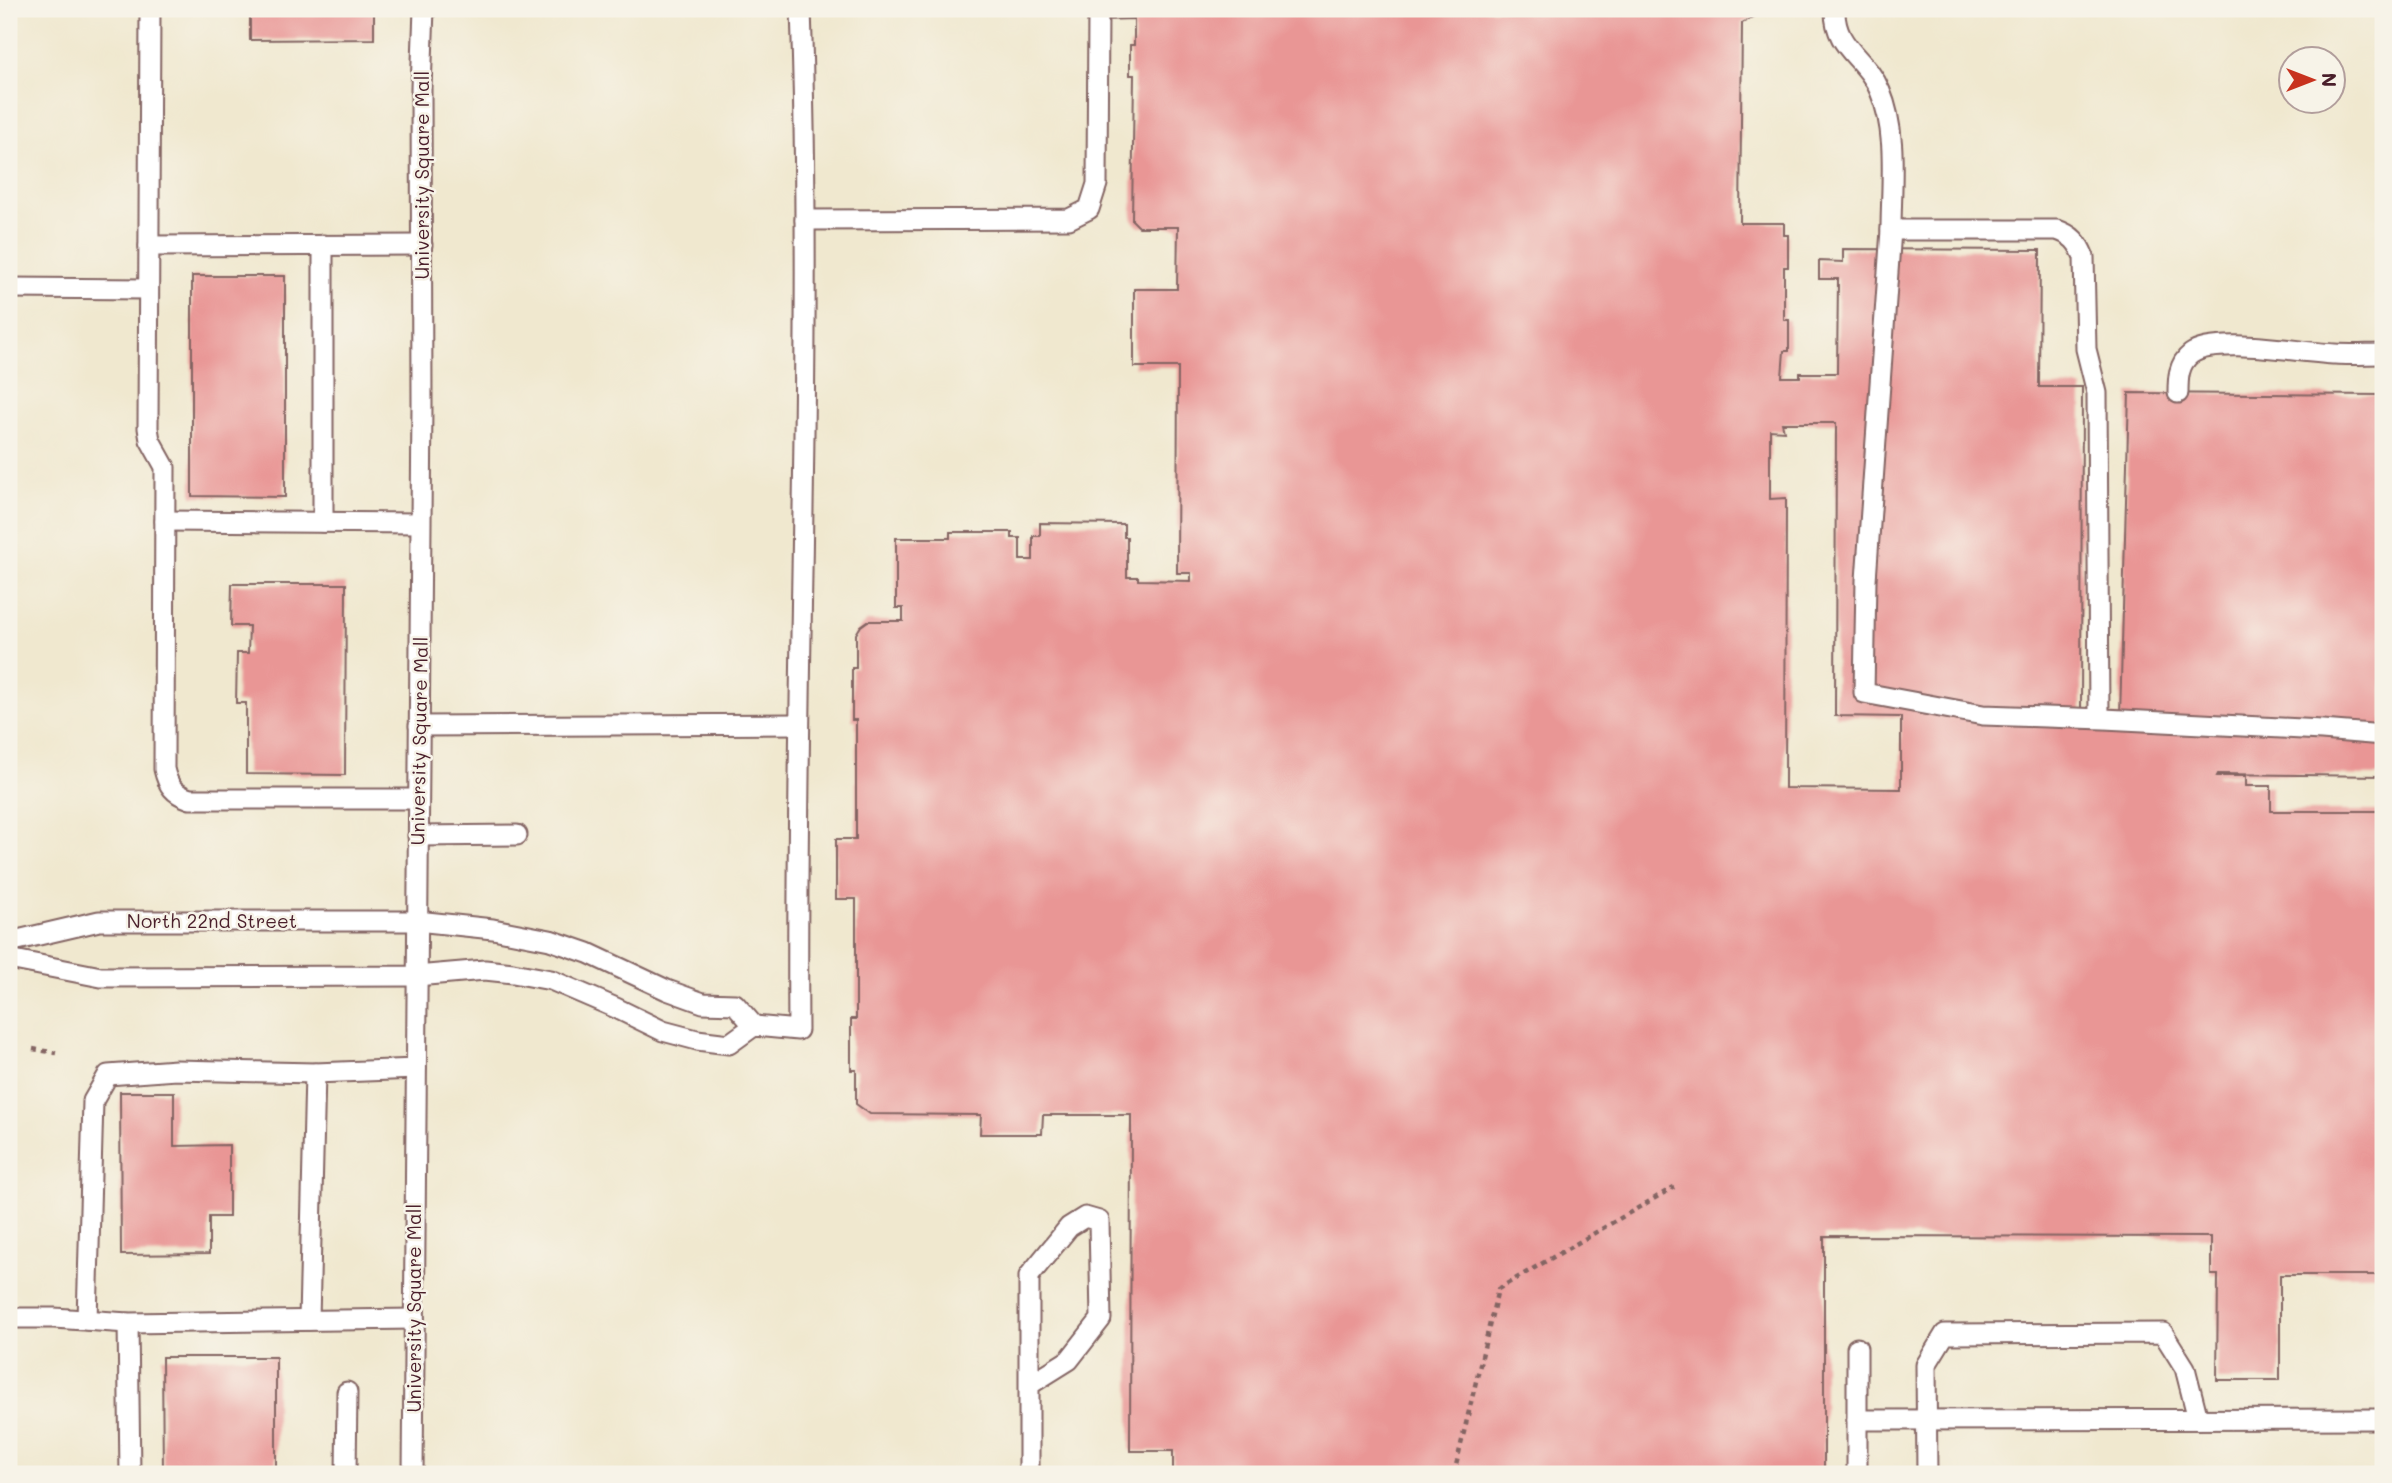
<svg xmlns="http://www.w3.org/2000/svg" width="2392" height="1483" viewBox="0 0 2392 1483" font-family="Mali,sans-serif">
<rect width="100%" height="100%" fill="#f7f3e8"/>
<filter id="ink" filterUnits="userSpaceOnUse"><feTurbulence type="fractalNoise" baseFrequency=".0143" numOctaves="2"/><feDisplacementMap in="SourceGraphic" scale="14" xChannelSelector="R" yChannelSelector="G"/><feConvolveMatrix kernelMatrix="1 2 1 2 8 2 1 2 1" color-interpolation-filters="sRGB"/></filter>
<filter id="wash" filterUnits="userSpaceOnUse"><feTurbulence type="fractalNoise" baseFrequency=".00686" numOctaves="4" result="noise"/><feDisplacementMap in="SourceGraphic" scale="28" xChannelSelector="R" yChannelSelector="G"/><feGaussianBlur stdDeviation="1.57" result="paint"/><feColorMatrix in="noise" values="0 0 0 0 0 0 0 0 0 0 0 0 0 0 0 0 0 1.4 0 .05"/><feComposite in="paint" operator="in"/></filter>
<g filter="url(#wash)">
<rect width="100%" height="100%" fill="#f0e8cf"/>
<g id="blocks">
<g fill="#e99695" fill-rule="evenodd">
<path d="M250,9h124v30l-124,1z"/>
<path d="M1103,9h656v5l-17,9 -2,200h44v12h4v32h-4v53h5v31h-5l-2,26h18v-4h37l1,-94h-19v-18l24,1v-13l197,1 -1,137h43l-1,330h39l9,-324 254,2v381l-165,-2 -1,2h29v10h25v25h112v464h-103v105h-63l1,-105h-7v-38l-387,-1v238h-651v-23h-43l1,-336h-88l-1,19h-62l1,-19 -111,-1 -14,-10v-34h-5v-51h5v-120h-20v-60h20v-119h-4v-52h4v-34l5,-8 7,-5h35v-13h-7v-70h54v-6h62v6h8v22h13v-24h7v-13l84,1v13h3v40h11v3l53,1v-8h-14l1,-206h-44v-78h43l1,-62h-39l-7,-7 2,-145h-4v-30h4v-26l-31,1zM1782,423h54l-1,293 66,1v72l-116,-1 1,-290 -16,1v-69l14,1z"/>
<path d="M192,276h93v221l-93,-1z"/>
<path d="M232,584h114l-1,191 -99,-1v-71h-10l1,-50h11l1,-27h-18z"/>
<path d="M120,1092h54v54l55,-1v72h-20v37l-88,1z"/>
<path d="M162,1357h114v117h-113z"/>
</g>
</g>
</g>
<g filter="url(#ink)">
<use href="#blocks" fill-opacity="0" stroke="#846564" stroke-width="2"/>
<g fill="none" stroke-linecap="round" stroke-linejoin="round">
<g stroke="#846564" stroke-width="23">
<g id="lane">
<path d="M150,9l-2,419 2,12 15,27 -1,302c4,17 10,25 26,30h228"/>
<path d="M1835,9c-1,40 31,48 45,82 18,42 11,94 11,139h166c15,5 21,12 27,27l2,92 11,44 2,324"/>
<path d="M805,220l264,-1 20,-10 8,-25 1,-175"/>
<path d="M1891,230l-25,350 -2,113 119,22 121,4 218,11 61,5"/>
<path d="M323,245v277"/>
<path d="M149,246l273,-1"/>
<path d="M9,288l139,1"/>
<path d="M2178,393c0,-14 0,-29 13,-39 25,-18 111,-1 144,0 16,1 32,0 48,0"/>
<path d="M165,521l255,2"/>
<path d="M419,726l379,-2"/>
<path d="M418,836l99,-1"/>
<path d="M9,942l90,-21h318l76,8 57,11 38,13 79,37 36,13 32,1 19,22"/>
<path d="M9,959l92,18 315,-1 69,-6 28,3 38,7 65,28 47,23 34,9 32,4 25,-18 44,4c-3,-341 15,-681 3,-1021"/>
<path d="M9,1318h45l74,5 286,-4"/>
<path d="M87,1320l6,-219 15,-26 68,-5 139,3 101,-4"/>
<path d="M309,1320l6,-247"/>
<path d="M128,1323l2,151"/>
<path d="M1857,1348v72"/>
<path d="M1029,1385l40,-25 32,-41 -2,-98 -14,-4 -16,10 -40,49v198"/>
<path d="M346,1474l1,-82"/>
<path d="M413,1474l9,-1070 -1,-316 3,-79"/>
<path d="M1857,1474v-54l526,-1"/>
<path d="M1927,1474l-1,-109 19,-31 218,-1 22,35 13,51"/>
</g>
</g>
<g stroke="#846564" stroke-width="4.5" stroke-dasharray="5 5" stroke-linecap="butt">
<path d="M33,1049l23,4"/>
<path d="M1454,1474l44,-185 176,-102"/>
</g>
<use href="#lane" stroke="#fff" stroke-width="19"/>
</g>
</g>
<g text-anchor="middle" stroke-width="5" stroke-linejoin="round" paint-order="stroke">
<g font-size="19" fill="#4a1f2b" stroke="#f7f3e8">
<text transform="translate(422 175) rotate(-90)" y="7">University Square Mall</text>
<text transform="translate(419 741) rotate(-89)" y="7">University Square Mall</text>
<text x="212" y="928">North 22nd Street</text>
<text transform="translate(414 1308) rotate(-90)" y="7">University Square Mall</text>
</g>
</g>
<rect width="2392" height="1483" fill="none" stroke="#f7f3e8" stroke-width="35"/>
<g transform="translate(2312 80) rotate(90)"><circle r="33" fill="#f7f3e8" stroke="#b29e9c" stroke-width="2"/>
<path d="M0-5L12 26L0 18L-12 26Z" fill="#c8321e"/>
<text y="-10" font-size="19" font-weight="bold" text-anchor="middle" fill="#4a1f2b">N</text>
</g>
</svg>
